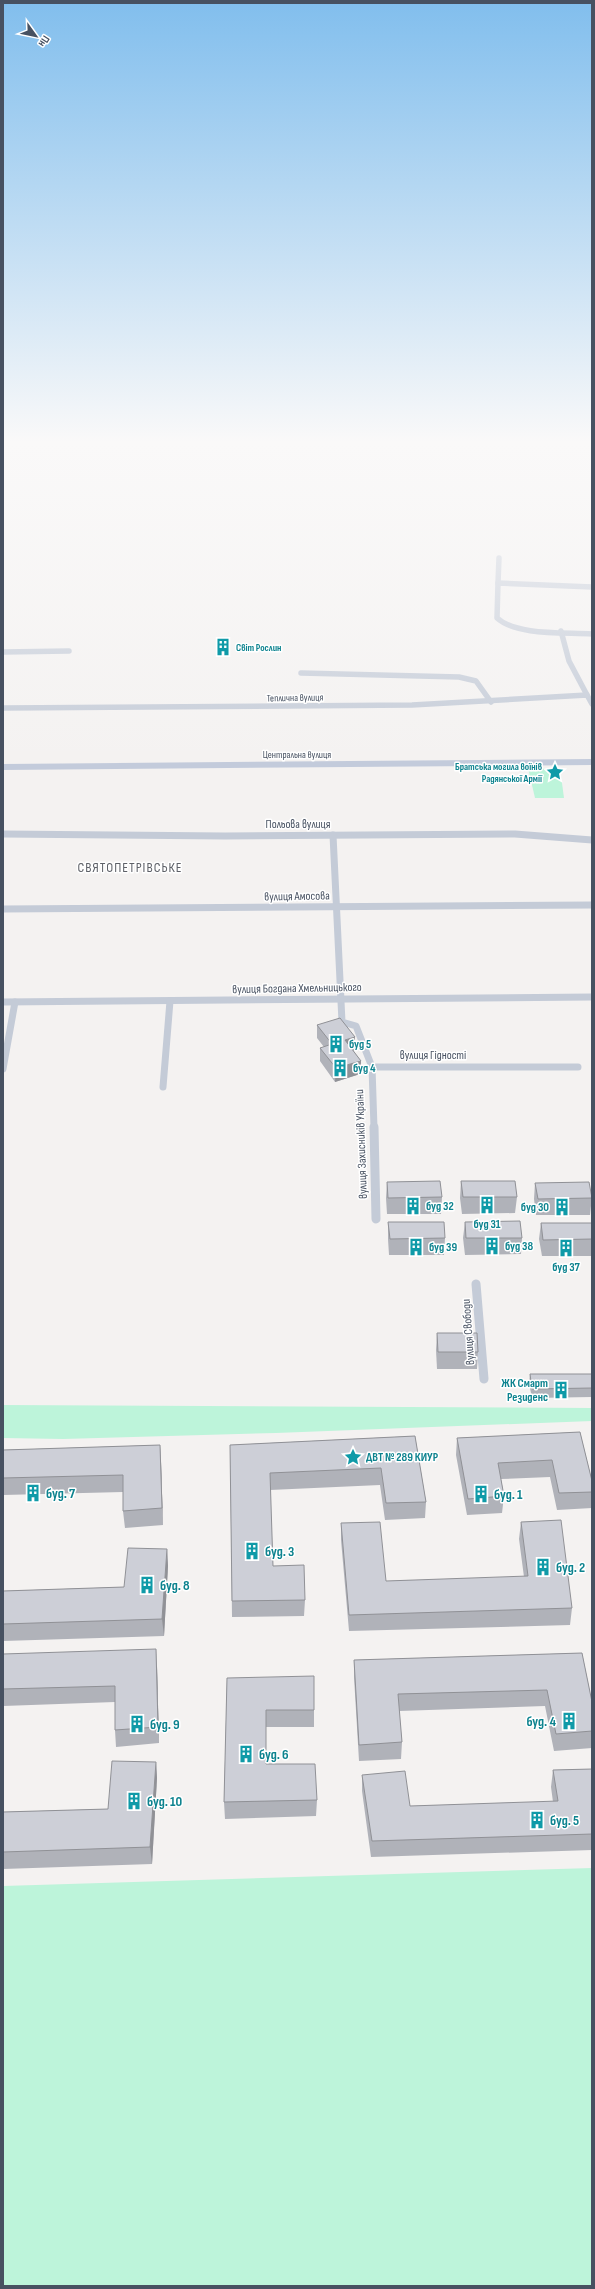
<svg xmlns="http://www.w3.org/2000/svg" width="595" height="2289" viewBox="0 0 595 2289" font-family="'Sofia Sans Condensed',sans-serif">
<rect width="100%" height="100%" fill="#f4f2f1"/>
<g fill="#bdf4da">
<path d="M528,768h32l4,30h-29z"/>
<path d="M3,1405l589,3v13l-316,12 -213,6 -60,-1z"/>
<path d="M592,1868v418h-589v-400z"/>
</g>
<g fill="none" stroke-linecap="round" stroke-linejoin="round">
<g stroke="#c4cbd7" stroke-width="5.5">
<path d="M498,583l1,-25"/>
<path d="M592,587l-94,-4 -1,35c20,18 69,14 95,16"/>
<path d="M561,631l8,30 18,34"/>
<path d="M3,652l66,-1"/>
<path d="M301,673l158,4 17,4 15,21"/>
<path d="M3,708l409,-3 175,-10 5,9"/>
</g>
<g stroke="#c4cbd7" stroke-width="7">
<path d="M3,834l222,2 290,-2 77,6"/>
<path d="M333,835l9,187 14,4 16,41h206"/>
<path d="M3,909l589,-4"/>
<path d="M3,1002l589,-5"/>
<path d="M372,1067l2,61"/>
<path d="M3,1069l12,-67"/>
<path d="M163,1087l7,-86"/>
</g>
<g stroke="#c4cbd7" stroke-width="9">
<path d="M374,1127l2,92"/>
<path d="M476,1284l8,95"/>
</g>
<path fill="#c3cbdb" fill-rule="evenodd" d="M592,759v6l-589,5v-6z"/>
</g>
<g fill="#b0b2b9">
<path d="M317,1025l38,26h-2l8,10 -1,13 -25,8 -15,-21v-13l4,-1 -7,-9z"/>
<path d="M461,1181l56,16 -2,16 -53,1 -2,-16z"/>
<path d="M387,1182l55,15 -1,17h-54l-1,-16z"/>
<path d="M535,1183l57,14 -2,18h-54l-2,-16z"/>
<path d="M388,1222l57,16 -1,17h-55l-1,-16z"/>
<path d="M465,1222l57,16 -1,16 -56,1 -2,-17z"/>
<path d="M541,1223h51v33h-50l-3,-17z"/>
<path d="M437,1333l41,19 -1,17h-40l-1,-19z"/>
<path d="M530,1374h62v23l-60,1 -3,-15z"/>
<path d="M580,1432l12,49v27l-35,2 -7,-33 -49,2 3,17 -2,17 -35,2 -11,-60 1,-17z"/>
<path d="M415,1436l11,66 -1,16 -40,2 -5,-35 -110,5 3,76 32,34 -1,16 -72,1 -2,-172z"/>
<path d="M160,1445l1,17 2,63 -38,3 -2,-17v-19l-120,3v-45z"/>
<path d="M521,1522l51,86 -2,17 -221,6 -8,-91v-17l45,58 138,-4 -5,-38z"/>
<path d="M167,1549l1,17 -4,70 -161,5v-50l121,-4z"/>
<path d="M582,1653l10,49v46l-38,3 -9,-45 -146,5 3,31 -1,17 -42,2 -5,-84v-17z"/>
<path d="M3,1654l154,12 2,77 -43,4 -1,-17v-28l-112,4z"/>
<path d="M227,1678l87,32v17h-48v37l51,36 -1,16 -91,3 -1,-17z"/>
<path d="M156,1762l1,16 -5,86 -149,5v-57l105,-3z"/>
<path d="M592,1769v81l-221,7 -9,-66v-16l48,31 143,-4 -2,-15 2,-17z"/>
</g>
<g fill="#909196">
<path d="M355,1037v14l-11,3 1,-14z"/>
<path d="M361,1061l-1,13 -25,8 1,-14z"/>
<path d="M160,1445l1,17 2,63 -1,-17z"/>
<path d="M167,1549l1,17 -4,70 -2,-17z"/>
<path d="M156,1649l1,17 2,77 -1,-16z"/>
<path d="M156,1762l1,16 -5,86 -2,-17z"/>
</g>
<g fill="#cdcfd7" stroke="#909196">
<path d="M340,1018l15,19 -10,3 16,21 -25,7 -16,-20 12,-4 -15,-19z"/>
<path d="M440,1181l2,16 -54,1 -1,-16z"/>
<path d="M461,1181h54l2,16h-54z"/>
<path d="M589,1182l3,16 -54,1 -3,-16z"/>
<path d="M520,1221l2,17h-56l-1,-16z"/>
<path d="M388,1222h56l1,16 -55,1z"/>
<path d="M541,1223h51v16l-49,1z"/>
<path d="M437,1333h40l1,19h-40z"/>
<path d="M530,1374h62v14l-60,1z"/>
<path d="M580,1432l12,49v11l-33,1 -7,-33 -54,3 6,33 -36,3 -11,-61z"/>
<path d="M415,1436l11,66 -40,1 -5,-35 -111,5 3,93 31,-1 1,35 -73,1 -2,-156z"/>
<path d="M160,1445l2,63 -39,3v-36l-120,3v-28z"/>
<path d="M561,1520l11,88 -223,7 -8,-92 39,-1 6,59 142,-5 -7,-54z"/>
<path d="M128,1548l39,1 -5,70 -159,5v-33l121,-4z"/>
<path d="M156,1649l2,78 -43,3v-44l-112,3v-35z"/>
<path d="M582,1653l10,49v29l-36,3 -9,-44 -149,4 4,48 -43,3 -5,-85z"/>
<path d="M314,1676v34h-48v54h49l2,36 -93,2 3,-124z"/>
<path d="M112,1761l44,1 -6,85 -147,5v-40l105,-3z"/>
<path d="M592,1769v65l-220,7 -10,-66 43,-4 5,35 148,-5 -5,-31z"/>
</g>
<linearGradient id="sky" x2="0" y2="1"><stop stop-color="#81beed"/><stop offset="0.58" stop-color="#faf9f9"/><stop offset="1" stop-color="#faf9f9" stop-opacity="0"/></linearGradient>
<rect width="595" height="762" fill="url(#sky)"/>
<defs>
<g id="building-bare" transform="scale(1.38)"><path d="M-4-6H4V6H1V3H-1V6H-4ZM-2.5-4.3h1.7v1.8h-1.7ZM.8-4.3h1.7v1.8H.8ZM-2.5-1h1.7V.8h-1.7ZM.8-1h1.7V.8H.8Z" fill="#0f9aa8" stroke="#fff" stroke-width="2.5" paint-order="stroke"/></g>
<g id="sight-bare" transform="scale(1.38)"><path d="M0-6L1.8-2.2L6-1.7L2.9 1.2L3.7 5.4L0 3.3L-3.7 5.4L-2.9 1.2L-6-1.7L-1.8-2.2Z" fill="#0f9aa8" stroke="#fff" stroke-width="2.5" paint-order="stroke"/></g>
</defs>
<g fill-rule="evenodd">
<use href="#building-bare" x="223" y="647"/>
<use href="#sight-bare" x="555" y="772"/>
<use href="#building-bare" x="336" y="1044"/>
<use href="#building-bare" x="340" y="1068"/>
<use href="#building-bare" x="487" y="1205"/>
<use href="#building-bare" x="413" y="1206"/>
<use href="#building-bare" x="562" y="1207"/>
<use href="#building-bare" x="492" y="1246"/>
<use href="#building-bare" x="416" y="1247"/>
<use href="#building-bare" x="566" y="1248"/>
<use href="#building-bare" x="561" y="1390"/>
<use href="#sight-bare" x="353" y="1457"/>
<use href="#building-bare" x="33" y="1493"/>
<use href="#building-bare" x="481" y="1494"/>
<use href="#building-bare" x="252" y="1551"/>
<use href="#building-bare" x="543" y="1567"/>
<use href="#building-bare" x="147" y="1585"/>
<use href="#building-bare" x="569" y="1721"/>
<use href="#building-bare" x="137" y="1724"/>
<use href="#building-bare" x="246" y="1754"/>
<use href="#building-bare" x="134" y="1801"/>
<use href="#building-bare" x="537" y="1820"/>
</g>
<g text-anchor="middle" stroke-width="3" stroke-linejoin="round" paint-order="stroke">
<g font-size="10" font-weight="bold" fill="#0d838f" stroke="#fff" text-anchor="start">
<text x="236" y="651">Світ Рослин</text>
<text x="542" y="770" text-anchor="end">Братська могила воїнів<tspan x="542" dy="12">Радянської Армії</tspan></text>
</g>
<g font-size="10" fill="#475161" stroke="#fff">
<text transform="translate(295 697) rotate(-1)" y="4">Теплична вулиця</text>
<text x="297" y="758">Центральна вулиця</text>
</g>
<g font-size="12" fill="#475161" stroke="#fff">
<text x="298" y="828">Польова вулиця</text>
<text transform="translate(297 896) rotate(-1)" y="4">вулиця Амосова</text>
<text transform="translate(297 988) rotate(-1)" y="4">вулиця Богдана Хмельницького</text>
<text x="433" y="1059">вулиця Гідності</text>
<text transform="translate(361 1144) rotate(-92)" y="4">вулиця Захисників України</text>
<text transform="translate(468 1332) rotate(-94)" y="4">вулиця Свободи</text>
</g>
<g font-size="12" font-weight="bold" fill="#0d838f" stroke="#fff" text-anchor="start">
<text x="349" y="1048">буд 5</text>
<text x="353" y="1072">буд 4</text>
<text x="426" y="1210">буд 32</text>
<text x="549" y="1211" text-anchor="end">буд 30</text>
<text x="487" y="1228" text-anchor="middle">буд 31</text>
<text x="505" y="1250">буд 38</text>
<text x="429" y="1251">буд 39</text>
<text x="566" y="1271" text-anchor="middle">буд 37</text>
<text x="548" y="1387" text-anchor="end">ЖК Смарт<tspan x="548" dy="14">Резиденс</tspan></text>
<text x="366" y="1461">ДВТ № 289 КИУР</text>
</g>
<g font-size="14" letter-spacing="1" fill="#5d6067" stroke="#fff">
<text x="130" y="872">СВЯТОПЕТРІВСЬКЕ</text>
</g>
<g font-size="14" font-weight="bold" fill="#0d838f" stroke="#fff" text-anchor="start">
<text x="46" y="1498">буд. 7</text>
<text x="494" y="1499">буд. 1</text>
<text x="265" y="1556">буд. 3</text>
<text x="556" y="1572">буд. 2</text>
<text x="160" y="1590">буд. 8</text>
<text x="556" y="1726" text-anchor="end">буд. 4</text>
<text x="150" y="1729">буд. 9</text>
<text x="259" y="1759">буд. 6</text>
<text x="147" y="1806">буд. 10</text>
<text x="550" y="1825">буд. 5</text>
</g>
</g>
<rect width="595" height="2289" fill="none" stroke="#475161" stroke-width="8"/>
<g transform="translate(36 36) rotate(123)" stroke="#ffffff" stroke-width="3" paint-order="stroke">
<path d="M0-3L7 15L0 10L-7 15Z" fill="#475161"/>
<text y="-6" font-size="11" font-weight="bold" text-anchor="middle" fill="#475161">Пн</text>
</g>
</svg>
